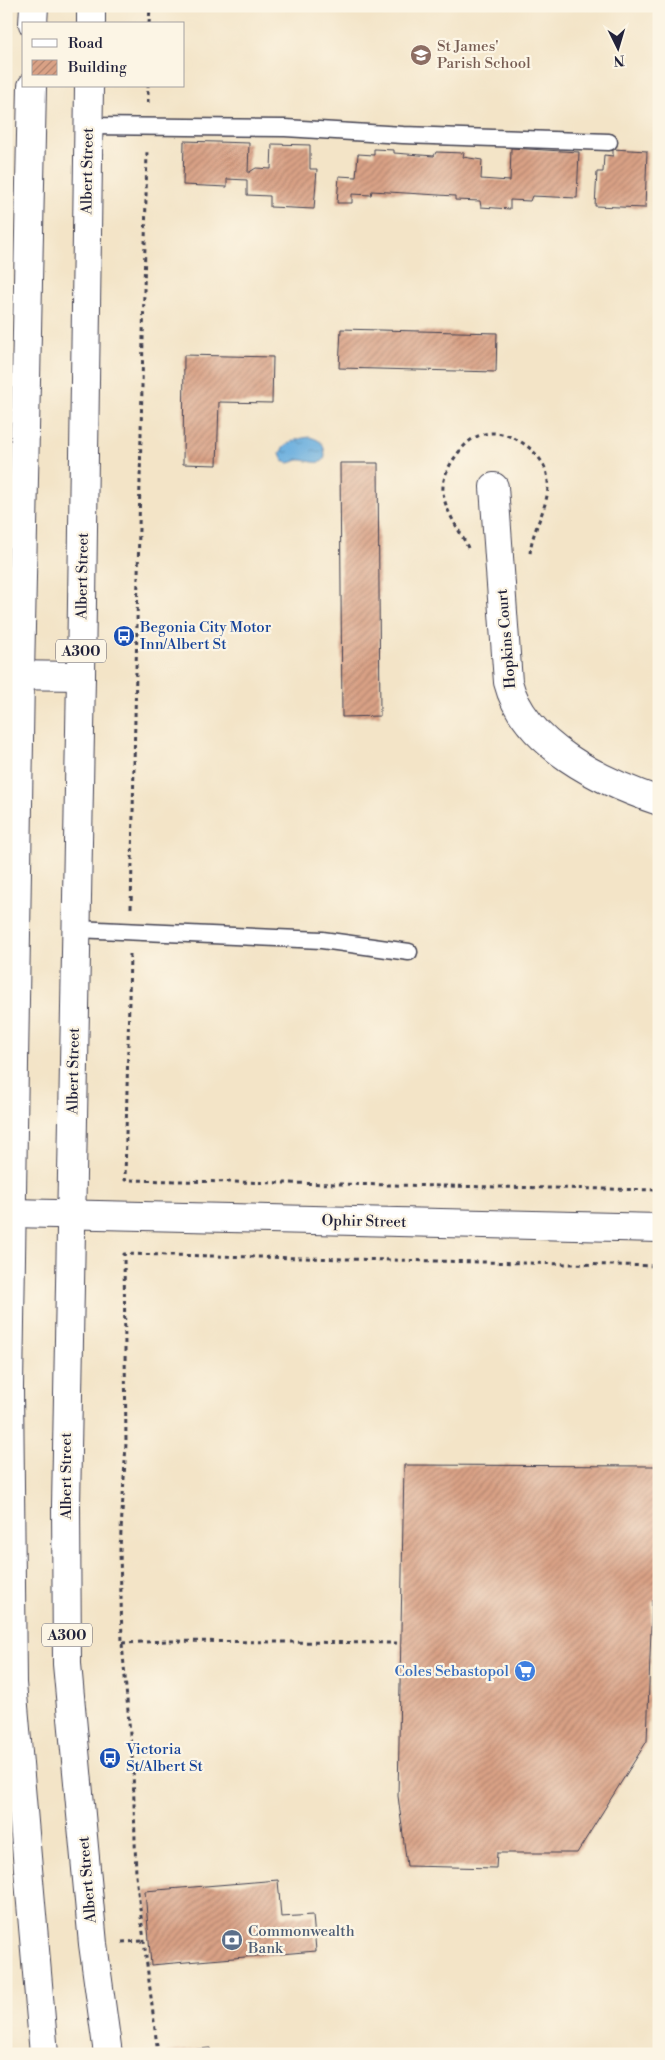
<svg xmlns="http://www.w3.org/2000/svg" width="665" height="2060" viewBox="0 0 665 2060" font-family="'Libre Bodoni',serif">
<defs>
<pattern id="water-ripples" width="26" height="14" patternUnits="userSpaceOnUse" patternTransform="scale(1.25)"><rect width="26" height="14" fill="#67adde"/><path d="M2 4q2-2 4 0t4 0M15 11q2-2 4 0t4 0" fill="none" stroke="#548cb5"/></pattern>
<pattern id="building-hatch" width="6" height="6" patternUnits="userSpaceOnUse" patternTransform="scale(1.25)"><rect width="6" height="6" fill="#d9a185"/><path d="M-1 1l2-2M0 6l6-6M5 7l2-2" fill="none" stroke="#b0836e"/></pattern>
</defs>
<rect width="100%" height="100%" fill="#fcf5e5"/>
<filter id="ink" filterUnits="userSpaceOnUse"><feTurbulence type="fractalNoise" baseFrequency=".02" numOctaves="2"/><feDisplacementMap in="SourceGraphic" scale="10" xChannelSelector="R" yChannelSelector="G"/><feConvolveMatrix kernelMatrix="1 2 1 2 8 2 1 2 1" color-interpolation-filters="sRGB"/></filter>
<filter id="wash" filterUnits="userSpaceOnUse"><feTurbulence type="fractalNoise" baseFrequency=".0096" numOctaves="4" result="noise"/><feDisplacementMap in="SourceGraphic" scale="20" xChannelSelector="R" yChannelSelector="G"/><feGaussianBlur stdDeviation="1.12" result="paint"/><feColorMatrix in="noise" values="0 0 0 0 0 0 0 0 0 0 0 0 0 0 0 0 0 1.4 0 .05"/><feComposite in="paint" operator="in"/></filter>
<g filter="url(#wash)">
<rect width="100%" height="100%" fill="#f3e4c7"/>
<path fill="url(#water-ripples)" stroke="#44688c" d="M310,437c6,2 13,4 14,12 6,22 -17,10 -25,11 -3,0 -7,3 -11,3l-5,-2 -3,-8c5,-11 19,-15 30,-16z"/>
<g id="blocks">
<g fill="url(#building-hatch)">
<path d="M184,141l65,2 -1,30 8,-5 15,1 1,-25 38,1v24h7l-3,40 -44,-2v-11l-23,-1v-15l-20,-1v8l-44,-2z"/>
<path d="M511,148l68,4 -2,46 -45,-2 -2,5 -20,-1v9l-29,-2 -1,-6 -25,-1v-4l-83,-5 -1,4 -19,-1v9h-15l2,-27 17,1 2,-23 16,1v-6l20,1v3l40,3 2,-4 28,1 -1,4 19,3 -1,19 29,2z"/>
<path d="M613,149l34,2 -2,57 -50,-2 2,-34h6l1,-17 9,1z"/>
<path d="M341,329l156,4 -1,39 -157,-4z"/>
<path d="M184,355l89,2 -1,46 -53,-1 -2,63 -34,-1z"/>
<path d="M340,463h38l2,253 -38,1z"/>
<path d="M404,1465l250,1 5,4v129l-7,2 -5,140 -70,112h-80l-1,15 -89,-2 -9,-70z"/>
<path d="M278,1880l3,37 32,-2 3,36 -165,14 -6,-74z"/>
<path d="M210,2048l1,6h-45v-2z"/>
</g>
</g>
</g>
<g filter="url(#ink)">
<use href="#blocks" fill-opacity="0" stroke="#413f50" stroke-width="1"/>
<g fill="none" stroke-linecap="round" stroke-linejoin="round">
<g stroke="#413f50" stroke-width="19">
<g id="service">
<path d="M87,126l198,2 118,7 206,7"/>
<path d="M76,929l246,11 87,12"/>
</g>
</g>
<g stroke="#413f50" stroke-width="30">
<g id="minor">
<path d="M494,487l14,195c16,63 94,100 151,119"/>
<path d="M6,675l75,1"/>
<path d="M11,1213l648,15"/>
</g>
</g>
<g stroke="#413f50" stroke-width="30">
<g id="trunk">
<path d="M33,24l1,-18"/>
<path d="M91,24v-18"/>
<path d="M32,86l-12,589 -11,712 3,296 32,371"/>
<path d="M89,86l-8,590 -15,830 1,158 26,280 15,110"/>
</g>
</g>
<g stroke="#413f50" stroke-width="3" stroke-dasharray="4 4" stroke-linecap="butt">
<path d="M149,24l1,-18"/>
<path d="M148,103v-17"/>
<path d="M468,548c-8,-18 -23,-36 -25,-56 -1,-11 4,-23 10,-32 7,-10 15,-21 28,-25 24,-9 60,14 66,39 6,30 -16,53 -17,81"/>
<path d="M131,908l16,-759"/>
<path d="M130,954l-5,226 534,10"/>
<path d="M122,1643l45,-2 230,2"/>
<path d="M122,1942l22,-1"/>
<path d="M158,2054l-22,-178 -3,-108 -11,-125 -2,-94 6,-106 -2,-189 535,12"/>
</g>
<use href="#service" stroke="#fff" stroke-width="16"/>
<use href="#minor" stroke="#fff" stroke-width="28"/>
<use href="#trunk" stroke="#fff" stroke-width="28"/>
</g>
</g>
<defs>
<g id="school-disc" transform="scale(1.125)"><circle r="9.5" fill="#8d6e63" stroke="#fcf5e5"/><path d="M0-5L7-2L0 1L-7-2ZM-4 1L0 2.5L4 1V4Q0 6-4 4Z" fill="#fff"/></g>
<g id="bus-disc" transform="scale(1.125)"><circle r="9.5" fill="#1a4fb4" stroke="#fcf5e5"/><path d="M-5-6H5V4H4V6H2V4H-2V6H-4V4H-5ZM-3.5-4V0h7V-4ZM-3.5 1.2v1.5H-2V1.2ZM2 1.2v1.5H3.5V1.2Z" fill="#fff"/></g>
<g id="supermarket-disc" transform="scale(1.125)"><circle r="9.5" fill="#3f7fe0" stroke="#fcf5e5"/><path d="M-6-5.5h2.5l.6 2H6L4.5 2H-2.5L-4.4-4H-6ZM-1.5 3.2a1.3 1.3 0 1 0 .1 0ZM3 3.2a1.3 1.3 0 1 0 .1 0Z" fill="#fff"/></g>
<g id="bank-disc" transform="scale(1.125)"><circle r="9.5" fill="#5c6f8a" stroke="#fcf5e5"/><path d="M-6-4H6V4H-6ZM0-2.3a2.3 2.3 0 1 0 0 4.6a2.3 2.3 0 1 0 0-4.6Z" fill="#fff"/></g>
</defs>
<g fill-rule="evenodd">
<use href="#school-disc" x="421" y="55"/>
<use href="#bus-disc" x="124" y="636"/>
<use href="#supermarket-disc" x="525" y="1671"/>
<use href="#bus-disc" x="110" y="1758"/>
<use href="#bank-disc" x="232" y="1940"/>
</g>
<g text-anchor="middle" stroke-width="4.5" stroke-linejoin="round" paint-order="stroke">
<g fill="#fcf5e5" stroke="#63616e" stroke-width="1">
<rect x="56" y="639.5" width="50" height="23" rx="4"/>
<rect x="42" y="1623.5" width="50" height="23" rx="4"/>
</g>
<g font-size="14" font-weight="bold" fill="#22223b">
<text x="81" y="656">A300</text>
<text x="67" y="1640">A300</text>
</g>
<g font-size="15" fill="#785e54" stroke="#fcf5e5" text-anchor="start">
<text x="437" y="51">St James'<tspan x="437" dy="17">Parish School</tspan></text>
</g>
<g font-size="15" fill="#22223b" stroke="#fcf5e5">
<text transform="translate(87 171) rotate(-89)" y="5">Albert Street</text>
<text transform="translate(82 576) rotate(-89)" y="5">Albert Street</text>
<text transform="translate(506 639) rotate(-95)" y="5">Hopkins Court</text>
<text transform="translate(73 1071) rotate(-89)" y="5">Albert Street</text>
<text transform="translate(364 1221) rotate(1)" y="5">Ophir Street</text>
<text transform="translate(66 1476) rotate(-90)" y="5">Albert Street</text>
<text transform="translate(87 1880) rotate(-95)" y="5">Albert Street</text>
</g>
<g font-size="15" fill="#164399" stroke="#fcf5e5" text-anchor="start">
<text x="140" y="632">Begonia City Motor<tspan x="140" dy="17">Inn/Albert St</tspan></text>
<text x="126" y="1754">Victoria<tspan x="126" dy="17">St/Albert St</tspan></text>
</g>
<g font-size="15" fill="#366cbe" stroke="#fcf5e5" text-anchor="end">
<text x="509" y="1676">Coles Sebastopol</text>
</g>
<g font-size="15" fill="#4e5e75" stroke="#fcf5e5" text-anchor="start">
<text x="248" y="1936">Commonwealth<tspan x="248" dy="17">Bank</tspan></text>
</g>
</g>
<rect width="665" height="2060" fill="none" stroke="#fcf5e5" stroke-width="25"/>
<rect x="22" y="22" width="162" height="65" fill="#fcf5e5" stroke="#a5a1a1"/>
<rect x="32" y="39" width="25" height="8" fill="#ffffff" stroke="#a5a1a1"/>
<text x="68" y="48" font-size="15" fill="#22223b">Road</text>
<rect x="32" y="60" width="25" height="15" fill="url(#building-hatch)" stroke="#a5a1a1"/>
<text x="68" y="72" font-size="15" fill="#22223b">Building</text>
<g transform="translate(618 48) rotate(175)" stroke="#fcf5e5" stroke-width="4" paint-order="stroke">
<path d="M0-4L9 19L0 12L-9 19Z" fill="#22223b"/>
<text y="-8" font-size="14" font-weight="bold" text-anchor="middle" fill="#22223b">N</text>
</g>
</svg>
